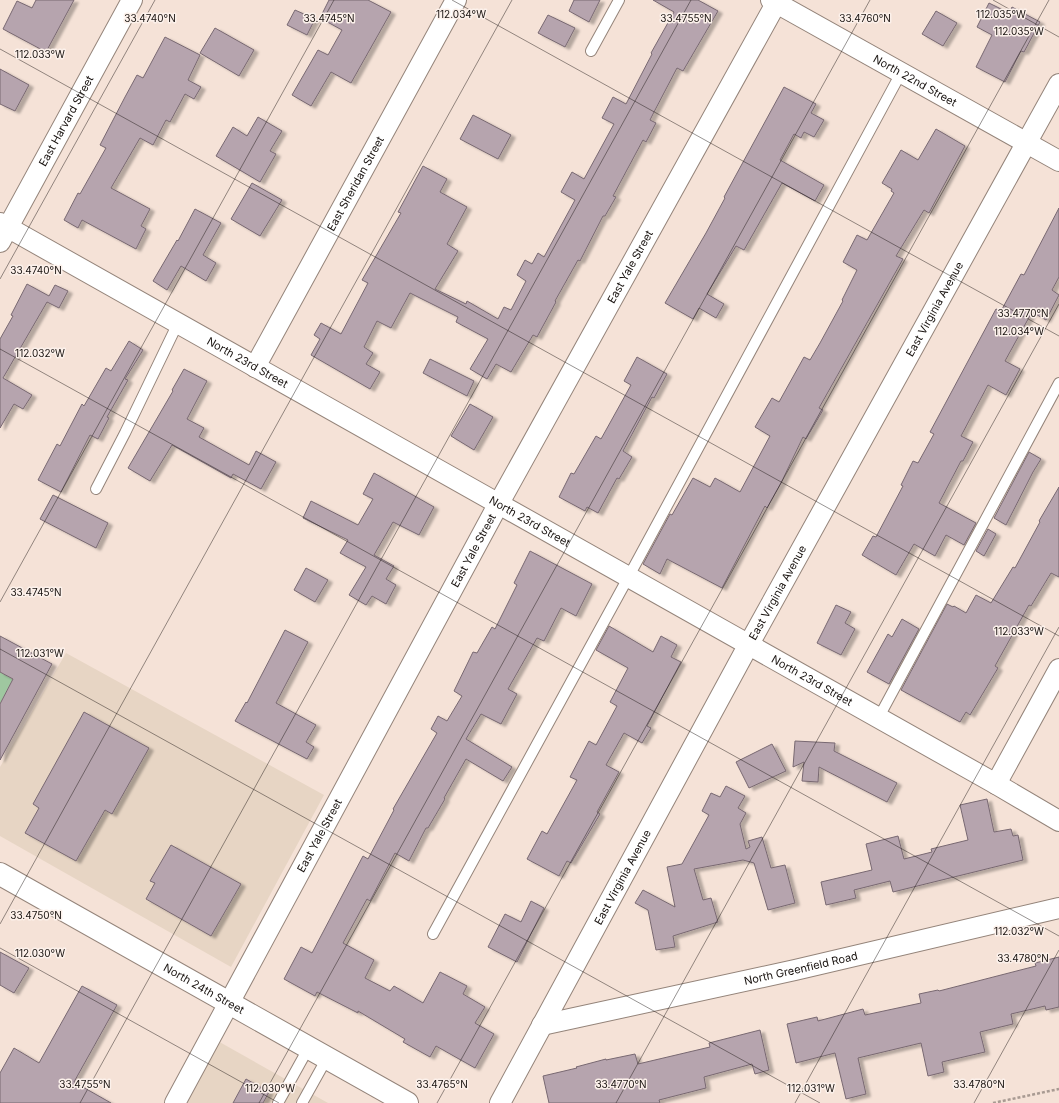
<svg xmlns="http://www.w3.org/2000/svg" width="1059" height="1103" viewBox="0 0 1059 1103" font-family="Inter,sans-serif">
<defs>
<filter id="shadow"><feDropShadow dx="4.5" dy="2.5" stdDeviation="1" flood-color="#0004"/></filter>
</defs>
<rect width="100%" height="100%" fill="#f5e2d7"/>
<g fill="#e7d5c4">
<path d="M66,653l258,142 -93,172 -231,-131v-69z"/>
<path d="M216,1040l112,63h-147z"/>
</g>
<path fill="#9fc7a0" d="M0,672l13,7 -13,25z"/>
<g fill="#b6a4ae" stroke="#786871" filter="url(#shadow)">
<path d="M36,0h38l-28,52 -43,-23 14,-28 15,7z"/>
<path d="M329,0h39l23,12 -40,71 -20,-11 -20,34 -19,-11 26,-45 10,5 14,-25 -22,-12z"/>
<path d="M574,0h26l-11,22 -20,-11z"/>
<path d="M653,0h45l20,11 -35,60 -6,-3 -23,44 -4,8 6,3 -10,19 -3,-2 -30,56 3,1 -11,19h-2l-23,45 -2,-1 -23,41 1,1 -19,35 -4,-2 -22,37 -15,-8 -9,15 -17,-10 18,-30 -32,-17 2,-5 -48,-24 -19,35 -14,-7 -13,26 9,6 -7,11 14,8 -10,17 -59,-34 9,-16 -6,-4 7,-12 20,11 27,-51 -6,-3 39,-67 -3,-1 25,-46 24,13 -7,13 27,15 -20,37 11,7 -23,38 31,15 1,-3 31,18 6,-12 7,3 15,-29 -9,-6 8,-15 7,4 6,-11 6,4 31,-57 -14,-8 11,-20 12,7 30,-55 -12,-6 11,-21 13,7 26,-50 -1,-1 23,-41z"/>
<path d="M989,3l20,10 3,-6 28,15 -16,30 -3,-1 -16,31 -29,-15 16,-32 -15,-8z"/>
<path d="M295,10l20,9 -8,16 -20,-10z"/>
<path d="M936,11l21,12 -14,23 -21,-12z"/>
<path d="M548,15l27,13 -10,19 -27,-14z"/>
<path d="M215,28l39,22 -15,26 -39,-23z"/>
<path d="M165,37l35,18 -12,25 13,7 -7,12 -9,-5 -15,28 -4,-2 -13,25 -13,-7 -29,50 39,21 -9,17 5,3 -10,20 -54,-29 -4,8 -14,-8 14,-27 2,1 26,-46 -6,-3 25,-48 12,-22 6,3z"/>
<path d="M0,69l29,16 -14,26 -15,-7z"/>
<path d="M784,87l32,17 -5,9 13,7 -10,17 -10,-5 -3,6 -7,-4 -14,26 44,25 -9,16 -33,-18 -38,67 -8,-4 -29,48 17,10 -8,14 -17,-10 -6,11 -28,-16 41,-70 19,-35 -1,-1z"/>
<path d="M473,115l38,20 -13,24 -38,-20z"/>
<path d="M258,117l24,14 -12,20 6,3 -16,28 -44,-26 17,-29 14,9z"/>
<path d="M936,129l29,17 -36,67 -5,-3 -28,46 7,3 -84,149 4,2 -17,29 -3,-2 -22,46 -14,25 -2,-2 -43,82 -55,-29 -7,15 -17,-10 27,-50 2,1 21,-37 17,9 5,-9 25,14 30,-56 -15,-9 17,-29 7,4 25,-45 6,3 10,-17 23,-42 -1,-1 15,-30 -14,-8 14,-27 10,5 27,-47 -3,-2 1,-2 -10,-6 19,-33 17,10z"/>
<path d="M252,183l30,17 -22,36 -29,-17z"/>
<path d="M1059,208v69l-7,13 7,5 -13,25 -14,-8 -27,49 15,8 -14,26 -18,-10 -27,51 12,6 -10,19h-2l-22,42 37,20 -12,22 -18,-10 -11,21 -21,-12 -18,31 -34,-20 11,-19 3,1 27,-51 -2,-1 12,-24 5,2 16,-29 -4,-2 66,-123 5,2 20,-37 3,1z"/>
<path d="M195,209l26,14 -18,32 13,8 -10,18 -25,-15 -14,24 -14,-9 24,-41 1,1z"/>
<path d="M27,284l22,12 6,-11 13,6 -9,17 -12,-6 -44,76 29,17 -9,14 -9,-5 -14,24v-89l13,-23 -2,-1z"/>
<path d="M129,341l14,9 -18,29 3,1 -21,37 2,1 -11,21 -8,-4 -29,57 -23,-12 19,-36 3,2 22,-42 2,2 22,-38 5,3z"/>
<path d="M637,357l30,17 -13,24 -2,-1 -29,54 9,6 -13,22 -2,-1 -19,35 -11,-6 -2,4 -26,-14 12,-24 3,1 22,-38 5,3 30,-54 -7,-4z"/>
<path d="M430,359l44,22 -7,15 -44,-23z"/>
<path d="M184,369l23,12 -20,38 17,9 -5,9 50,28 7,-14 20,11 -15,27 -28,-15 -2,4 -59,-33 -22,36 -22,-13 45,-77 -1,-1z"/>
<path d="M470,404l23,13 -19,33 -23,-14z"/>
<path d="M1029,452l12,7 -8,13 -27,53 -12,-7z"/>
<path d="M374,473l60,34 -15,28 -26,-13 -19,33 20,11 -8,13 10,6 -10,19 -14,-8 -6,9 -17,-10 17,-28 -26,-14 8,-13 -45,-22 8,-17 47,24 15,-26 -10,-5z"/>
<path d="M1059,487v90l-8,-4 -20,33 -2,-1 -34,61 3,2 -28,47 -4,-3 -6,10 -59,-32 46,-86 6,3 1,-1 12,7 10,-18 15,8 22,-36 2,1 25,-46 -1,-1z"/>
<path d="M53,495l55,28 -12,25 -56,-29z"/>
<path d="M988,529l8,5 -12,22 -8,-5z"/>
<path d="M530,551l62,33 -16,32 -15,-8 -17,33 -7,-3 -29,51 9,5 -16,30 -20,-10 -15,25 46,28 -9,14 -37,-22 -22,39 1,1 -17,29h-2l-17,33 -14,-8 -25,48 -3,-2 -24,44 31,17 -9,18 25,13 4,-5 29,17 17,-31 27,14 -4,8 22,13 -10,16 19,11 -19,34 -39,-22 -6,11 -27,-15 2,-3 -47,-28v2l-41,-21 -2,4 -31,-17 17,-32 11,6 51,-97 5,3 26,-49 -1,-1 44,-76 -6,-4 7,-13 9,5 15,-25 -8,-5 19,-39 4,1 15,-26 3,2 22,-44 -3,-2z"/>
<path d="M306,568l22,12 -13,22 -21,-12z"/>
<path d="M836,605l15,7 -6,11 10,6 -14,26 -24,-12z"/>
<path d="M902,619l17,10 -30,55 -22,-12 21,-38 4,3z"/>
<path d="M609,626l44,26 8,-16 16,9 -6,12 10,5 -34,64 4,2 -9,15 -18,-10 -18,32 13,7 -22,40 3,2 -29,49 -4,-2 -8,15 -32,-17 15,-28 5,3 30,-54 -7,-3 19,-36 7,4 21,-39 -7,-4 18,-34 -32,-18z"/>
<path d="M285,630l23,12 -32,61 40,22 -10,17 8,5 -7,12 -72,-38 11,-19 1,1z"/>
<path d="M0,636l52,28 -52,96v-56l13,-25 -13,-7z"/>
<path d="M84,712l65,36 -37,66 -7,-4 -29,51 -51,-28 14,-25 -6,-4z"/>
<path d="M795,741l40,2 -1,8 63,32 -10,19 -68,-35 -1,15 -16,-1 2,-19 -11,5z"/>
<path d="M772,744l14,27 -37,17 -13,-26z"/>
<path d="M726,786l19,10 -7,12 8,5 -6,11 6,25 4,-2 -2,-6 14,-4 9,31 14,-3 10,38 -27,7 -14,-47 -11,-3 -49,9 9,31 8,-2 7,24 -45,14 2,11 -19,3 -8,-40 -13,-7 8,-13 32,17 -8,-40 15,-3 27,-49 -7,-4 9,-18 9,4z"/>
<path d="M987,799l7,33 17,-3 2,7 5,-1 5,25 -130,32 -3,-11 -36,9 2,8 -30,7 -5,-23 51,-12 -6,-26 32,-8 6,23 28,-7 -1,-3 37,-9 -8,-35z"/>
<path d="M171,845l70,39 -30,52 -65,-37 9,-16 -5,-2z"/>
<path d="M531,901l13,7 -27,54 -29,-15 17,-33 16,8z"/>
<path d="M0,952l29,16 -15,25 -14,-8z"/>
<path d="M1059,957v50l-13,3 -1,-4 -34,8 2,10 -33,8 5,20 -43,10 2,10 -16,4 -7,-33 -63,15 8,36 -20,5 -11,-46 -39,10 -9,-39 30,-7 1,4 45,-12 2,6 56,-12 -2,-9 19,-4 1,1 97,-25 -1,-3z"/>
<path d="M82,986l35,19 -43,77 37,21h-111v-30l14,-25 25,15z"/>
<path d="M760,1030l9,40 -14,4 -3,-10 -48,13 2,11 -47,12 1,3h-111l-6,-27 34,-8 -1,-1 30,-8v1l29,-6 3,10 72,-17 -1,-4z"/>
<path d="M246,1079l23,13 -6,11h-30z"/>
</g>
<g fill="none" stroke-linecap="round" stroke-linejoin="round">
<g stroke="#94847a" stroke-width="12">
<g id="lane">
<path d="M591,51l28,-51"/>
<path d="M96,489l29,-56 53,-110"/>
<path d="M879,717l180,-334"/>
<path d="M433,934l196,-358 272,-503"/>
<path d="M278,1103l31,-56"/>
<path d="M302,1103l25,-45"/>
</g>
</g>
<g stroke="#94847a" stroke-width="22">
<g id="street">
<path id="s1" d="M771,0l288,161"/>
<path id="s2" d="M0,223l996,561 63,37"/>
<path id="s3" d="M0,242l132,-242"/>
<path id="s4" d="M255,367l201,-367"/>
<path d="M996,784l63,-115"/>
<path id="s5" d="M542,1025l253,-55 264,-62"/>
<path id="s6" d="M175,1103l324,-600 279,-503"/>
<path id="s7" d="M500,1103l249,-459 310,-560"/>
</g>
</g>
<g stroke="#94847a" stroke-width="24">
<g id="secondary">
<path id="s8" d="M0,874l407,229"/>
</g>
</g>
<path stroke="#a89a92" stroke-width="2.5" stroke-dasharray="3 2" stroke-linecap="butt" d="M993,1103l66,-14"/>
<use href="#lane" stroke="#fff" stroke-width="10"/>
<use href="#street" stroke="#fff" stroke-width="20"/>
<use href="#secondary" stroke="#fff" stroke-width="22"/>
</g>
<path fill="none" stroke="#18120f" stroke-width="1" stroke-opacity="0.45" d="M452,0l607,336M993,0l66,37M0,49l1059,587M0,279l155,-279M0,349l1059,587M0,602l334,-602M0,649l820,454M0,924l512,-924M0,948l279,155M80,1103l611,-1103M259,1103l611,-1103M437,1103l612,-1103M616,1103l443,-799M795,1103l264,-476M974,1103l85,-153"/>
<g text-anchor="middle" stroke-width="3" stroke-linejoin="round" paint-order="stroke">
<g font-size="11" fill="#18120f" stroke="#fcf1eb">
<text dy="4" stroke="none"><textPath href="#s1" startOffset="165">North 22nd Street</textPath></text>
<text dy="4" stroke="none"><textPath href="#s3" startOffset="138">East Harvard Street</textPath></text>
<text dy="4" stroke="none"><textPath href="#s4" startOffset="209">East Sheridan Street</textPath></text>
<text dy="4" stroke="none"><textPath href="#s6" startOffset="952">East Yale Street</textPath></text>
<text dy="4" stroke="none"><textPath href="#s7" startOffset="905">East Virginia Avenue</textPath></text>
<text dy="4" stroke="none"><textPath href="#s2" startOffset="284">North 23rd Street</textPath></text>
<text dy="4" stroke="none"><textPath href="#s2" startOffset="608">North 23rd Street</textPath></text>
<text dy="4" stroke="none"><textPath href="#s6" startOffset="628">East Yale Street</textPath></text>
<text dy="4" stroke="none"><textPath href="#s7" startOffset="581">East Virginia Avenue</textPath></text>
<text dy="4" stroke="none"><textPath href="#s2" startOffset="932">North 23rd Street</textPath></text>
<text dy="4" stroke="none"><textPath href="#s6" startOffset="304">East Yale Street</textPath></text>
<text dy="4" stroke="none"><textPath href="#s7" startOffset="257">East Virginia Avenue</textPath></text>
<text dy="4" stroke="none"><textPath href="#s5" startOffset="265">North Greenfield Road</textPath></text>
<text dy="4" stroke="none"><textPath href="#s8" startOffset="234">North 24th Street</textPath></text>
</g>
</g>
<g font-size="10" text-anchor="middle" fill="#18120f" stroke="#fcf1eb" stroke-width="3" stroke-linejoin="round" paint-order="stroke">
<text x="461" y="18">112.034°W</text>
<text x="1001" y="18">112.035°W</text>
<text x="150" y="22">33.4740°N</text>
<text x="329" y="22">33.4745°N</text>
<text x="686" y="22">33.4755°N</text>
<text x="865" y="22">33.4760°N</text>
<text x="1019" y="35">112.035°W</text>
<text x="40" y="58">112.033°W</text>
<text x="36" y="274">33.4740°N</text>
<text x="1023" y="317">33.4770°N</text>
<text x="1019" y="335">112.034°W</text>
<text x="40" y="357">112.032°W</text>
<text x="36" y="596">33.4745°N</text>
<text x="1019" y="635">112.033°W</text>
<text x="40" y="657">112.031°W</text>
<text x="36" y="919">33.4750°N</text>
<text x="1019" y="935">112.032°W</text>
<text x="40" y="957">112.030°W</text>
<text x="1023" y="962">33.4780°N</text>
<text x="85" y="1088">33.4755°N</text>
<text x="442" y="1088">33.4765°N</text>
<text x="621" y="1088">33.4770°N</text>
<text x="979" y="1088">33.4780°N</text>
<text x="270" y="1092">112.030°W</text>
<text x="811" y="1092">112.031°W</text>
</g>
</svg>
